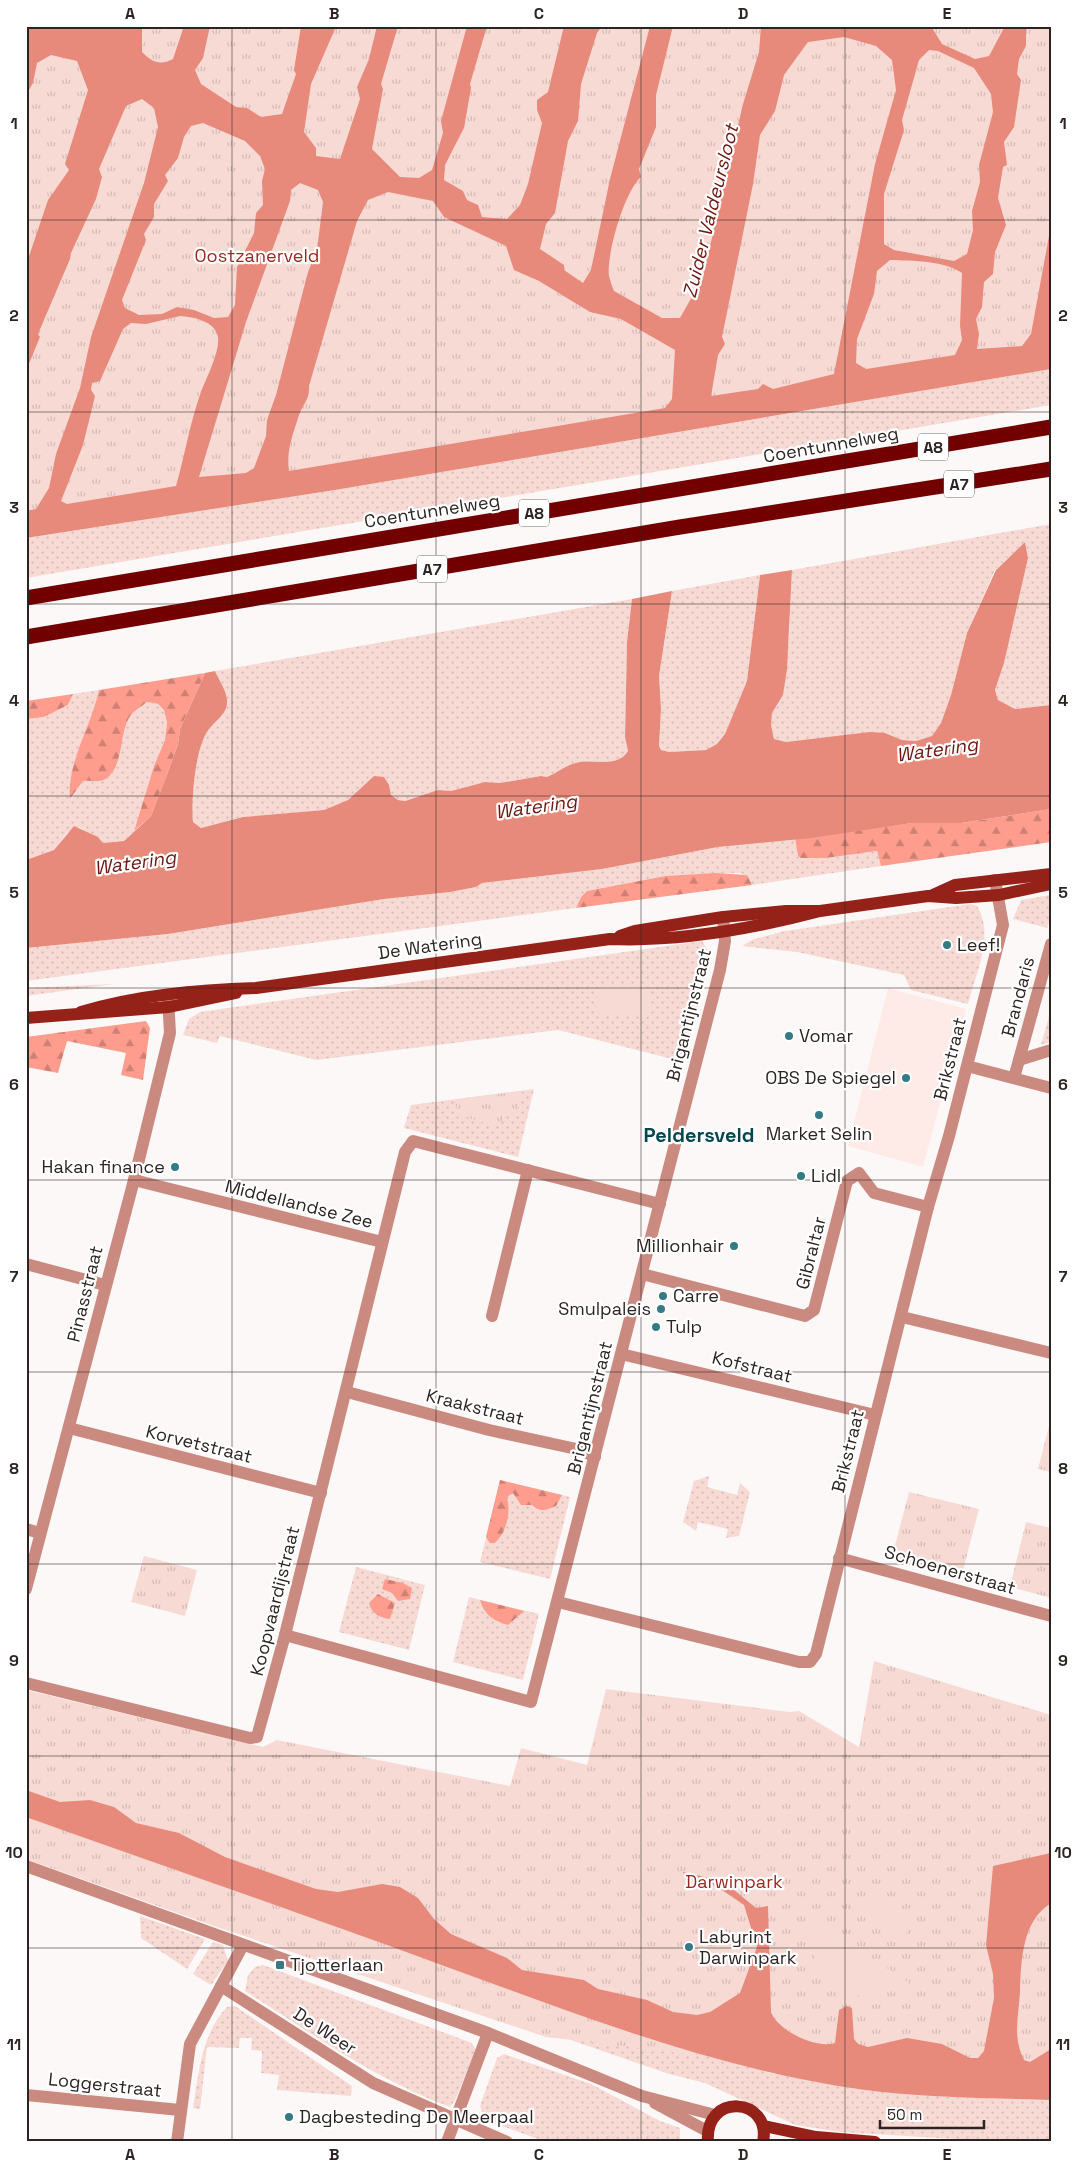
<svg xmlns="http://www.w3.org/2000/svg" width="1077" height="2168" viewBox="0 0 1077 2168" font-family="'Space Grotesk',sans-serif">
<defs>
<pattern id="grass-dots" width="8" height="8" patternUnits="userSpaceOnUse" patternTransform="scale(1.25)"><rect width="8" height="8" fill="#f8dad5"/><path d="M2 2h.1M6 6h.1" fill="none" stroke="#d5bbb7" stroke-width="1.8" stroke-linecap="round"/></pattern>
<pattern id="forest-firs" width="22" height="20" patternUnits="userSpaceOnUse" patternTransform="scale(1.25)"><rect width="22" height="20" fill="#fe9d8e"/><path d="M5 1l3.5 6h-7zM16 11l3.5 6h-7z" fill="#ce8074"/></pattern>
<pattern id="park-tufts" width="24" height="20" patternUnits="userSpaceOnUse" patternTransform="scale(1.25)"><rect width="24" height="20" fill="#f8dad5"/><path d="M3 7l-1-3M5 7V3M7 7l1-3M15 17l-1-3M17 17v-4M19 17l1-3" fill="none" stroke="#d5bbb7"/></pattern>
</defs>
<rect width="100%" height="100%" fill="#fdf8f8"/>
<path fill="#feebe8" d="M888,988l78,21 -43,158 -75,-21z"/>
<g fill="url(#grass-dots)">
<path d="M1051,369v36l-1025,173v-40l309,-48z"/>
<path d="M1051,524v181l-36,4 -17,-9 -3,-10 9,-27 24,-105 -3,-16 -30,28 -28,63 -16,62 -10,28 -9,13 -16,5 -14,-1 -17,-7 -99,9 -12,-3 -3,-14 1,-12 11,-18 6,-58 3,-67z"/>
<path d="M760,575l-13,106 -22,53 -8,10 -11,6 -37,2 -8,-2 -2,-4 2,-37 -2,-33 13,-85z"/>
<path d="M632,599l-5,43 -2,95 3,14c-11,18 -36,7 -52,12 -10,2 -19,10 -29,14l-6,-1 -41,7 -15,-1 -34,9 -13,-1 -33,11 -7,-1 -7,-5 -2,-10 -15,-9 -26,24 -24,10 -81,7 -42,11 -8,-6c-2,-23 2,-70 14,-90 4,-6 11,-12 16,-17l-1,-29 -7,-15z"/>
<path d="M99,690c-2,7 -3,15 -5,23 -8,24 -29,60 -23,86l12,-18c7,-1 16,2 23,-2 18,-13 13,-44 23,-61 4,-7 12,-11 18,-16l11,2 6,6 3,12 -2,18 -11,26 -20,65 -10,10 -21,2c-7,-9 -16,-9 -24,-16l-12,6 -13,17 -28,10v-141l18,-2 24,-12 5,-11z"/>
<path d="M795,838l3,18 28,2 51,-7 4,15 -129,19 -5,-10 -8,-2 -74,3 -78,15 -6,6 -5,11 -550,73v-33l142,-14 216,-35 66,-7 26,-5 6,-4 120,-14 116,-22z"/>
<path d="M1051,895v21l-4,12 -34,-9 8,-19z"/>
<path d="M970,904l7,2c18,29 -1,67 -9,98l-57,-14 -7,-15 -107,-23 -55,-6 12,-7 31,-8z"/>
<path d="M702,941l9,15 -27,106 -126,-32 -242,30 -96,-24 -3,7 -34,-8 6,-16 11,-7z"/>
<path d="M114,984l-88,12v-8z"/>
<path d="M1051,1009v33l-10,3z"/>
<path d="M534,1089l-16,68 -114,-29 7,-23z"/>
<path d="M709,1476l-2,11 30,8 3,-12 10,9 -11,44 -13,2 2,-9 -30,-7 -2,9 -13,-9 11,-41z"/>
<path d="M500,1480l70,17 -20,82 -70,-17z"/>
<path d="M356,1567l69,18 -16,65 -70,-18z"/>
<path d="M469,1597l70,17 -16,66 -70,-18z"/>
<path d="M140,1916l65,23 -18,30 -46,-31z"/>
<path d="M213,1942l10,3 5,16 -17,24 -18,-11z"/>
<path d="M263,1965l209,78 4,7 -21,50 -5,7c-74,-27 -139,-74 -205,-116l3,-16 7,-8z"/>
<path d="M512,1992l258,81 89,16 91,8 101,3v42h-46l-165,-10 -45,-7 -90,-42 -36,-9 -113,-39z"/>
<path d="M235,2006l117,80 -1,10 -74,-6 2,-15 -18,-2 1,-22 -11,-1 1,-12h-12l-1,10 -32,-1 -7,62 -7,-1c6,-36 8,-73 34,-101z"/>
<path d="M504,2054l87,30 69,37 20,7v14h-134l-62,-23 -4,-13 17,-48z"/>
</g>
<g fill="url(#forest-firs)">
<path d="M205,673l-25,56 -2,15 -10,28 -17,44 -17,15 20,-65 11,-26 2,-18 -3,-12 -6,-6 -11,-2c-6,5 -14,9 -18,16 -10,17 -5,48 -23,61 -7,4 -15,1 -23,2l-13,18c-4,-34 22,-75 29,-109z"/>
<path d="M73,694l-5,11 -24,12 -18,2v-18z"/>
<path d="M1051,809v33l-170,24 -4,-15 -51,7h-25l-3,-2 -3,-18 117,-15h49z"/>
<path d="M716,873l31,2 5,10 -176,23 5,-11 6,-6 78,-15z"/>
<path d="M146,1021l4,7 -7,52 -22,-5 5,-22 -59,-12 -9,32 -32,-6v-30z"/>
<path d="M500,1480l62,15 -6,11c-9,4 -16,7 -24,-1h-11l-8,-12 -6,4c4,16 0,34 -12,46h-5l-4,-6z"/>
<path d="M385,1579l18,4 9,5 -2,11 -12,2 -6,-8 -10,-4z"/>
<path d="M378,1594l17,9 -5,16c-10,-1 -19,-6 -21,-16z"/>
<path d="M480,1600l44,11 -16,14c-14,-4 -24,-10 -28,-25z"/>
</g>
<g fill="url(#park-tufts)">
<path d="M26,26h1025v331l-1025,174z"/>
<path d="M522,1091l-6,24 -10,1c-6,8 -11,10 -22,8l-4,-4c-14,-1 -22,-6 -26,-20z"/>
<path d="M1051,1418v54l-13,-3z"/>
<path d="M909,1492l70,17 -17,65 -70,-17z"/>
<path d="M1026,1522l25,6v70l-41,-11z"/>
<path d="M144,1556l53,14 -12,46 -54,-14z"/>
<path d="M874,1661l177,54v371l-228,-16 -277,-33 -335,-112 -185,-66v-169l237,57 14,-7 233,46 11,-38 66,17 19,-76 184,23 9,-1 60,36z"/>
</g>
<g fill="#f8dad5">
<path d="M598,984l52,4 -2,29 -52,-3z"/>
<path d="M876,1889l39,33 -16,21 -40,-35z"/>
<path d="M811,1910l54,44 45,29 -44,16 -41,-20 -16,-33z"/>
</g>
<g fill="#e88a7b" fill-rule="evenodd">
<path d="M26,26h116v26c10,10 18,14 31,7l11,-33h26l-7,32 -8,12 6,14 35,23 11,1 14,9 21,-3 14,-40 -2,-4 7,-44h33l1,3 -24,55 -7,48 12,16v8l24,3 20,-60 -3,-12 12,-28 8,-33h21l-17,58 2,5 -11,60 28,28 19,1 13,-8 11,-37 -2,-12 26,-95h20l-17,58 1,4 -7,40 -19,37 -1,15 19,11 4,9 11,5 4,12 25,2 13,-14 8,-21 14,-61 -5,-13v-10l11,-8 16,-66h38l-5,7 -16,51 -3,37 -10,20 -13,72 -9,11 -6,25 24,16v5l19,13 8,-13 19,-91 40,-153h23l-17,69v32l-17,42 2,8c-16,13 -35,78 -32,99 1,5 3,10 5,15l48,27h18l23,-41 40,-173 16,-52 2,-26h170l11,18 33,15 14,-3 16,-30h21v20l-7,13 -2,15 4,6 -7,47 -10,15 3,23 -4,2 -5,31 8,27 -11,27 -2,22 -9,8 -2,25 -6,12 3,15 -2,15 45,-3 9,-12 20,-109v144l-716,121 -309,48v-27l10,-2 13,-21 7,-34 24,-66 11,-51 53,-154 14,-56 -4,-19 -12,-9 -16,7 -27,63 3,8 -6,22 -25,54 -1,6 -32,75 2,3 -14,34v-106l22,-65 21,-30 -4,-6 23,-74 -11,-29 -26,-6 -14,8 -4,20 -7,12zM844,37l32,9 16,14 4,30 -21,74 -41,210 -61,15 -10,-5 -5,5 -47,7 7,-41 7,-11 -3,-7 31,-153 7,-49 15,-24 9,-36 24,-33zM929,50l9,1 36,17 17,26 2,18 -14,53 1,17 -8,29 1,19 -6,24 -13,7 -60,-11 -10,-6v-50l20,-64 -2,-10 17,-60zM203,123l42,18 15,15 5,13 -3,12 1,24 -7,8 -2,20 -17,34 -2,38 -7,12 -14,1 -20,-8 -17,-3 -15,7 -23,1 -14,-7 -3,-8 24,-60 -2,-6 10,-17v-13l14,-23 -3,-6 13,-17 6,-21 7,-11zM300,183l18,7 5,12 -6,48 -9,22 -32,123 -9,25 -1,16 -12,32 -8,5 -47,4 47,-155 44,-121 1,-11zM388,192l45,9 11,16 62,29 8,24 25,11 51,31 31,7 54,31 -3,49 -7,9 -376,63c-3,-20 4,-37 10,-56 4,-11 11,-16 10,-29l48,-165 11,-21zM890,260c23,1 53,0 72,13l-2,53 2,14 -7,15 -89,14 -10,-6 1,-24 17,-45 3,-23zM180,316c14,1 35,5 38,21 2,15 -12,42 -17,55 -11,30 -16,63 -25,94l-109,18 -6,-3 22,-56 12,-49 -4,-6 1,-7 8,-2 23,-52 8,-6 15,1z"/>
<path d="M1025,542l3,16 -24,105 -9,27 3,10 17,9 36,-4v104l-90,14h-49l-101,15 -93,9 -116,22 -120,14 -6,4 -26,5 -66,7 -216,35 -142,14v-88l28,-10 20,-24 24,11 5,6 21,-2 27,-25 17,-44 10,-28 2,-15 25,-56 10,-2c4,9 11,19 12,29 1,15 -13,21 -20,32 -12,19 -16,68 -14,90l8,6 42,-11 81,-7 24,-10 26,-24 10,1 5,8 2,10 7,5 7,1 33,-11 13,1 34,-9 15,1 41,-7 6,1c10,-4 19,-12 29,-14 16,-5 41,6 52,-12l-3,-14 2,-95 5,-43 40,-8 -13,85 2,33 -2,37 2,4 8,2 37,-2 11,-6 8,-10 22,-53 13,-106 32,-5 -5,99 -4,26 -11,18 -1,12 3,14 12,3 84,-10 15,1 17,7 14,1 16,-5 9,-13 10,-28 16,-62 29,-63z"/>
<path d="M26,1790l34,12 30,-2 24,7 22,16 43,10 46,24 91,32 22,3 44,-8 18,3 18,11 16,21 17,15 56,24 15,12 62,10 14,9 49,11 26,12 24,3 13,-3 30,-19 17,-46 -13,-42 -28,-19 -31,-8 -2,-6 35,8 16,10 22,18 12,-2 3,106c7,19 45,37 64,31l4,-33 8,-4 5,2 2,31 4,5 10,3 39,-9 35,6 28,14h8l6,-7 10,-53 -1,-24 -7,-29 7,-79 58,-13v50c-29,18 -30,58 -31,88 -1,25 -8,45 4,69l6,2 21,-13v51c-64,-2 -130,-2 -193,-11 -146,-21 -284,-76 -422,-126 -136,-50 -273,-97 -410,-146z"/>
</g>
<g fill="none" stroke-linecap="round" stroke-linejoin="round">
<g stroke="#ca8a80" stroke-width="12">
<path d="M1019,1060l32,-10"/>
<path d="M967,1066l84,22"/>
<path d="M1014,1078l37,-134"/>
<path d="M134,1180l248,62"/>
<path d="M26,1264l79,21"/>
<path d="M642,1274l163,42 9,-6 33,-129 12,-8 15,20 54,14"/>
<path d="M492,1316l36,-146"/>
<path d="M902,1317l149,36"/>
<path d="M621,1354l254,61"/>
<path d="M347,1392l142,38 92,20 14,7"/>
<path d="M69,1428l252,65"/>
<path d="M26,1529l14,4"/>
<path d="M839,1558l212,58"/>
<path d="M26,1589l108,-409 36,-147 -2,-36"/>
<path d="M558,1602l241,60h11l6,-8 112,-447 21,-71 54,-211 -8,-45"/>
<path d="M285,1635l246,67 189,-732 5,-29 -2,-24"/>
<path d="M26,1683l224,55 7,-1 28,-102 120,-483 8,-11 247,63"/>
<path d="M26,1866l462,167 154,63 73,19"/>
<path d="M221,1986l152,97 134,59"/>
<path d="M26,2095l154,15"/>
<path d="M655,2103l52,28"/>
<path d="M177,2142l13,-98 53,-99"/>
<path d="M447,2142l41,-109"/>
</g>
<g stroke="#942219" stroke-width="12">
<path d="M933,895l22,-10 96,-11"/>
<path d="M620,936l15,-5 88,-14 63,-6h34l108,-15 28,2 43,-3 52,-11"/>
<path d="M81,1012c56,-17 116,-22 175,-24l354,-49c71,3 142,-10 210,-28"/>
<path d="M26,1018l143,-11 67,-14"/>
<path d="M764,2126l52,11 59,5"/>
<path d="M708,2142c-4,-50 64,-45 55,0"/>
</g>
<g stroke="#720000" stroke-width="15">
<path d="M26,598l1025,-171"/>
<path d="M26,637l654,-110 371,-58"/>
</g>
</g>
<path fill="none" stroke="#2c2423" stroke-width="1" stroke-opacity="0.55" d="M232,26v2116M436,26v2116M641,26v2116M845,26v2116M26,220h1025M26,412h1025M26,604h1025M26,796h1025M26,988h1025M26,1180h1025M26,1372h1025M26,1564h1025M26,1756h1025M26,1948h1025"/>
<g fill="#347b86" stroke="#fff" stroke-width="2">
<circle cx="947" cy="945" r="5"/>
<circle cx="789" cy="1036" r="5"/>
<circle cx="906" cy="1078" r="5"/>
<circle cx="819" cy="1115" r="5"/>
<circle cx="175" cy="1167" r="5"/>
<circle cx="801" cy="1176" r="5"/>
<circle cx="734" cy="1246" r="5"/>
<circle cx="663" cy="1296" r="5"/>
<circle cx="661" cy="1309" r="5"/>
<circle cx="656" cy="1327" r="5"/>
<circle cx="689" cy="1947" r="5"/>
<rect x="275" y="1960" width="10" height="10" rx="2.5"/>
<circle cx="289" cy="2117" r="5"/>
</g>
<g text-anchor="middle" stroke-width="4.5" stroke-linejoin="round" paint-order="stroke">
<g fill="#fff" stroke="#6b6665" stroke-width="1">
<rect x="918" y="433.5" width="30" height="27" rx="4"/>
<rect x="944" y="470.5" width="30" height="27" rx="4"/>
<rect x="519" y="499.5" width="30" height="27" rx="4"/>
<rect x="417" y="555.5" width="30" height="27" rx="4"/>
</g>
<g font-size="16" font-weight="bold" fill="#2c2423">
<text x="933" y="453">A8</text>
<text x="959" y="490">A7</text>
<text x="534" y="519">A8</text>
<text x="432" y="575">A7</text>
</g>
<g font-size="18" fill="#98291f" stroke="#fff">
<text x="257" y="262">Oostzanerveld</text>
<text x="734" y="1888">Darwinpark</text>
</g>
<g font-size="18" fill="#2c2423" stroke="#fff">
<text transform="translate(831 445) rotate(-10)" y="6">Coentunnelweg</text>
<text transform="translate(432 511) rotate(-9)" y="6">Coentunnelweg</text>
<text transform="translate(430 946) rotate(-8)" y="6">De Watering</text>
<text transform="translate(1018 997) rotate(-75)" y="6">Brandaris</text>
<text transform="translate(689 1015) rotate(-76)" y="6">Brigantijnstraat</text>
<text transform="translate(950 1059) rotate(-76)" y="6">Brikstraat</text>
<text transform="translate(299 1204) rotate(14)" y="6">Middellandse Zee</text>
<text transform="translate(811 1253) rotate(-76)" y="6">Gibraltar</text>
<text transform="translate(85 1294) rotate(-76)" y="6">Pinasstraat</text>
<text transform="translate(752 1367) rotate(14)" y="6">Kofstraat</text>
<text transform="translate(475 1407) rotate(14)" y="6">Kraakstraat</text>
<text transform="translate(590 1408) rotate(-76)" y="6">Brigantijnstraat</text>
<text transform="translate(199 1444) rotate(14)" y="6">Korvetstraat</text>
<text transform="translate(848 1451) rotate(-76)" y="6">Brikstraat</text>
<text transform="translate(950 1570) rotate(16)" y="6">Schoenerstraat</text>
<text transform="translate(275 1601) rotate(-76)" y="6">Koopvaardijstraat</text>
<text transform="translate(325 2031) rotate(33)" y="6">De Weer</text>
<text transform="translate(105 2085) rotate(6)" y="6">Loggerstraat</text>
</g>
<g font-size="18" fill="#2c2423" stroke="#fff" text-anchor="start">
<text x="957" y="951">Leef!</text>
<text x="799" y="1042">Vomar</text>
<text x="896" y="1084" text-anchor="end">OBS De Spiegel</text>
<text x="819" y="1140" text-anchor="middle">Market Selin</text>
<text x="165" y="1173" text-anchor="end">Hakan finance</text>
<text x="811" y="1182">Lidl</text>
<text x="724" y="1252" text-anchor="end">Millionhair</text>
<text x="673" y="1302">Carre</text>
<text x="651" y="1315" text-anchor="end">Smulpaleis</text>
<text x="666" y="1333">Tulp</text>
<text x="699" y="1943">Labyrint<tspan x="699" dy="21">Darwinpark</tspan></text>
<text x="290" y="1971">Tjotterlaan</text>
<text x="299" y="2123">Dagbesteding De Meerpaal</text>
</g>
<g font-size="19" font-style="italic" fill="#6b1710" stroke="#fff">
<text transform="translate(710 211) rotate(-76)" y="7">Zuider Valdeursloot</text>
<text transform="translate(937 749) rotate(-8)" y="7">Watering</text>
<text transform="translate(536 806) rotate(-8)" y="7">Watering</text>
<text transform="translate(135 862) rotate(-8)" y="7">Watering</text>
</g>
<g font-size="20" font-weight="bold" fill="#06464f" stroke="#fff">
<text x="699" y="1142">Peldersveld</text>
</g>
</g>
<rect width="1077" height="2168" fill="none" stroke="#ffffff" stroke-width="55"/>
<path d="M880 2120v8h104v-8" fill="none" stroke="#2c2423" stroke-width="2.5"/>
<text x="887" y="2120" font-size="15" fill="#2c2423" stroke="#ffffff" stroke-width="4" paint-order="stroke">50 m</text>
<rect x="28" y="28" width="1022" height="2112" fill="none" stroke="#2c2423" stroke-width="2"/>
<g font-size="16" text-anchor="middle" font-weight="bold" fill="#2c2423">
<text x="130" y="19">A</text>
<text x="334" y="19">B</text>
<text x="539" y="19">C</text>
<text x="743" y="19">D</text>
<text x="947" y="19">E</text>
<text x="14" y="129">1</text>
<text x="1063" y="129">1</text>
<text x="14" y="321">2</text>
<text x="1063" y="321">2</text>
<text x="14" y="513">3</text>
<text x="1063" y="513">3</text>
<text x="14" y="706">4</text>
<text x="1063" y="706">4</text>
<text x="14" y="898">5</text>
<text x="1063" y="898">5</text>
<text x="14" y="1090">6</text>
<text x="1063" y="1090">6</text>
<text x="14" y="1282">7</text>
<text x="1063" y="1282">7</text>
<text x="14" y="1474">8</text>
<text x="1063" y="1474">8</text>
<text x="14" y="1666">9</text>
<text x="1063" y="1666">9</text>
<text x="14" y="1858">10</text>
<text x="1063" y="1858">10</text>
<text x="14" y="2050">11</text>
<text x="1063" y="2050">11</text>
<text x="130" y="2160">A</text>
<text x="334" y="2160">B</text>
<text x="539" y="2160">C</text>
<text x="743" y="2160">D</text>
<text x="947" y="2160">E</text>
</g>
</svg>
